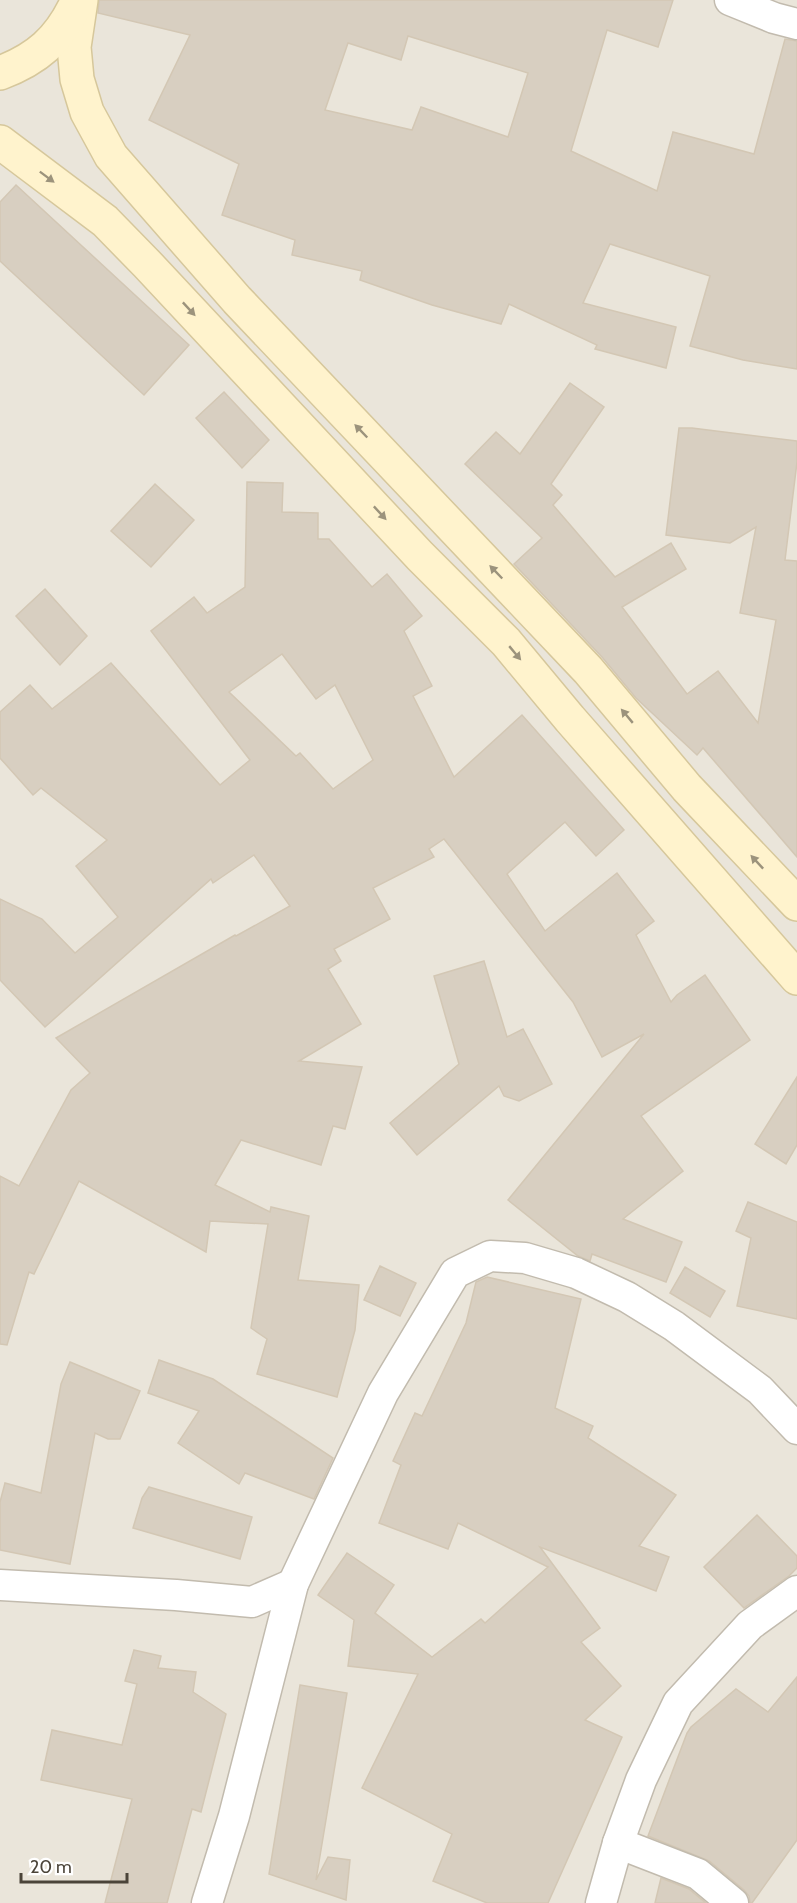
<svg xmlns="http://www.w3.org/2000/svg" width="797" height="1903" viewBox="0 0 797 1903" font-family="Cabin,sans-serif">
<rect width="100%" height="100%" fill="#f6f3ec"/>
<rect fill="#eae5da" x="0" y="0" width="797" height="1903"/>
<g fill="#d8cfc1" stroke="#d3c7b4" stroke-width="1.5" fill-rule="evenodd">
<path d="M99,0h574l-15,47 -51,-17 -36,121 86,40 16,-59 81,22 31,-115 12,2v328l-54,-9 -53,-14 20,-70 -100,-32 -27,59 93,24 -10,41 -71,-19 2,-4 -88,-41 -8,20 -69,-19 -72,-25 2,-9 -70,-16 3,-15 -73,-25 17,-51 -90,-44 41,-85 -92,-22zM408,36l120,37 -20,64 -87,-30 -9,23 -87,-20 23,-67 53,17z"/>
<path d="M16,185l173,160 -45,50 -144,-134v-59z"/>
<path d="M570,383l34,24 -53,77 11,11 -9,10 62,72 56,-34 15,26 -64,38 65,87 31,-23 40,52 18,-103 -36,-7 16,-86 -26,16 -64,-8 13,-107h13l105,13v21l-12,98 12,1v296l-94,-109 -6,7 -61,-57 -34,-41 -88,-93 28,-26 -77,-74 31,-32 24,22z"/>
<path d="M224,392l45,48 -27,28 -46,-50z"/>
<path d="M247,482l36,1 -1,29 36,1v26h11l43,48 15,-13 35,42 -18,15 28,55 -19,10 41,81 68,-62 102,115 -28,26 -31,-34 -58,52 38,57 72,-58 37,48 -18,14 35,67 6,-7 28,-20 45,65 -109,76 42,55 -60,48 59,23 -16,40 -74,-28 -2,7 -12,-5 -70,-56 136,-166 -42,23 -29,-55 -129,-163 -15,10 5,8 -61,31 17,31 -56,30 7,12 -13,8 33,55 -62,37 63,6 -17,62 -12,-3 -12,39 -80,-25 -26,45 55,27 1,-5 38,9 -11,64 61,5 -4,45 -18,67 -80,-23 10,-35 -16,-11 17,-104 -58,-3 -4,31 -127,-71 -45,93 -5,-2 -22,73 -7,-1v-168l19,10 52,-96 19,-17 -34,-35 179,-103 1,1 54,-30 -36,-51 -41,28 -2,-4 -166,148 -45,-47v-81l42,20 33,34 43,-36 -42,-51 31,-26 -66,-52 -8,7 -33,-37v-46l30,-27 22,24 59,-46 109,122 30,-25 -99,-129 43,-34 13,16 38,-26zM282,654l34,45 19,-14 38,75 -40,29 -33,-36 -4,3 -67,-64z"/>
<path d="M155,484l39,36 -43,47 -40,-36z"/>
<path d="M45,589l42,47 -27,29 -44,-49z"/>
<path d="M484,961l23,76 16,-8 29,55 -33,17 -15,-5 -5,-10 -82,69 -27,-32 69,-59 -25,-88z"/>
<path d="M797,1077v68l-11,19 -31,-20z"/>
<path d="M748,1202l49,20v97l-60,-13 14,-68 -15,-7z"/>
<path d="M380,1266l36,17 -16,33 -36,-16z"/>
<path d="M685,1267l40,24 -15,26 -40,-24z"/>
<path d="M487,1277l94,22 -26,109 38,18 -5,12 88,57 -37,51 30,11 -13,34 -116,-44 60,81 -19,14 40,44 -36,34 37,17 -74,166h-61l-54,-22 19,-47 -90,-46 56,-114 -70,-8 6,-46 -36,-25 29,-42 47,32 -19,28 57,44 49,-38 4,4 63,-56 -90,-44 -10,26 -69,-26 22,-58 -8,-4 22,-48 7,3 44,-93 10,-41z"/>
<path d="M159,1360l54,19 120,79 -19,41 -69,-26 -6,11 -61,-41 21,-32 -51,-18z"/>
<path d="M70,1362l70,29 -20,48h-12l-13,-6 -25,131 -70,-14v-48l5,-19 36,10 20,-109z"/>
<path d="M149,1487l103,30 -12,42 -107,-31 9,-30z"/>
<path d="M757,1515l40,41v12l-8,8 -45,32 -40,-41z"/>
<path d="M134,1650l27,6 -3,12 38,4 -3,20 33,22 -25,98 -9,-3 -25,94h-62l27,-104 -91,-19 11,-50 70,15 15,-61 -12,-3z"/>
<path d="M797,1677v163l-45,63h-2l-1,-7 -5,-6 -35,-29 -61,-25 39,-103 4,-6 45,-38 32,23z"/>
<path d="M300,1685l47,8 -31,187 12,-23 22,3 -4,40 -77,-26z"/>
<path d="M661,1878l28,11 17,14h-51z"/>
</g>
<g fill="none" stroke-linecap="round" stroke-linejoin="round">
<g stroke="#c2bbae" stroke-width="33">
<g id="street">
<path d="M730,0l44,18 23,6"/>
<path d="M0,1585l176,10 76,7 41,-18"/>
<path d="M618,1843l80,31 35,29"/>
<path d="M207,1903l27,-87 59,-232 90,-191 72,-120 35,-17 35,2 51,15 51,24 47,29 86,64 37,39"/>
<path d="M601,1903l17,-60 23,-63 37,-77 72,-78 47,-34"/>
</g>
</g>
<g stroke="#d6c79b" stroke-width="36">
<g id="secondary">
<path d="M81,0l-7,47 3,32 10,33 24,44 126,144 351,370 99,118 110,116"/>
<path d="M0,73c37,-14 59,-33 76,-69"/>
<path d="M0,142l105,79 42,43 273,292 86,86 64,77 227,259"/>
</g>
</g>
<use href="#street" stroke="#fff" stroke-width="30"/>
<use href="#secondary" stroke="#fff3cd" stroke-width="33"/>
</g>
<defs><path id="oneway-solid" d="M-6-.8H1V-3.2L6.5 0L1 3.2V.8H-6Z" transform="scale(1.5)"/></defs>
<g fill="#9c937c">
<use href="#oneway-solid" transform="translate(47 177) rotate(37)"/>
<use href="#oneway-solid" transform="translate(189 309) rotate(47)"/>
<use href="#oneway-solid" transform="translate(361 431) rotate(-134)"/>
<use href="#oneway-solid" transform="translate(380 513) rotate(47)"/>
<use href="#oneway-solid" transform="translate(496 572) rotate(-134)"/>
<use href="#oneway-solid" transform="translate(515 653) rotate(50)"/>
<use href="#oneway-solid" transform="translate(627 716) rotate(-130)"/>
<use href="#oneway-solid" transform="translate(757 862) rotate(-133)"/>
</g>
<path d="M21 1873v9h106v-9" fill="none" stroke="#4b4439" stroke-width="3"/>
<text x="30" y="1873" font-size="18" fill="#4b4439" stroke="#ffffff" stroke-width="4.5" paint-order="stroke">20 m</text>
</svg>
